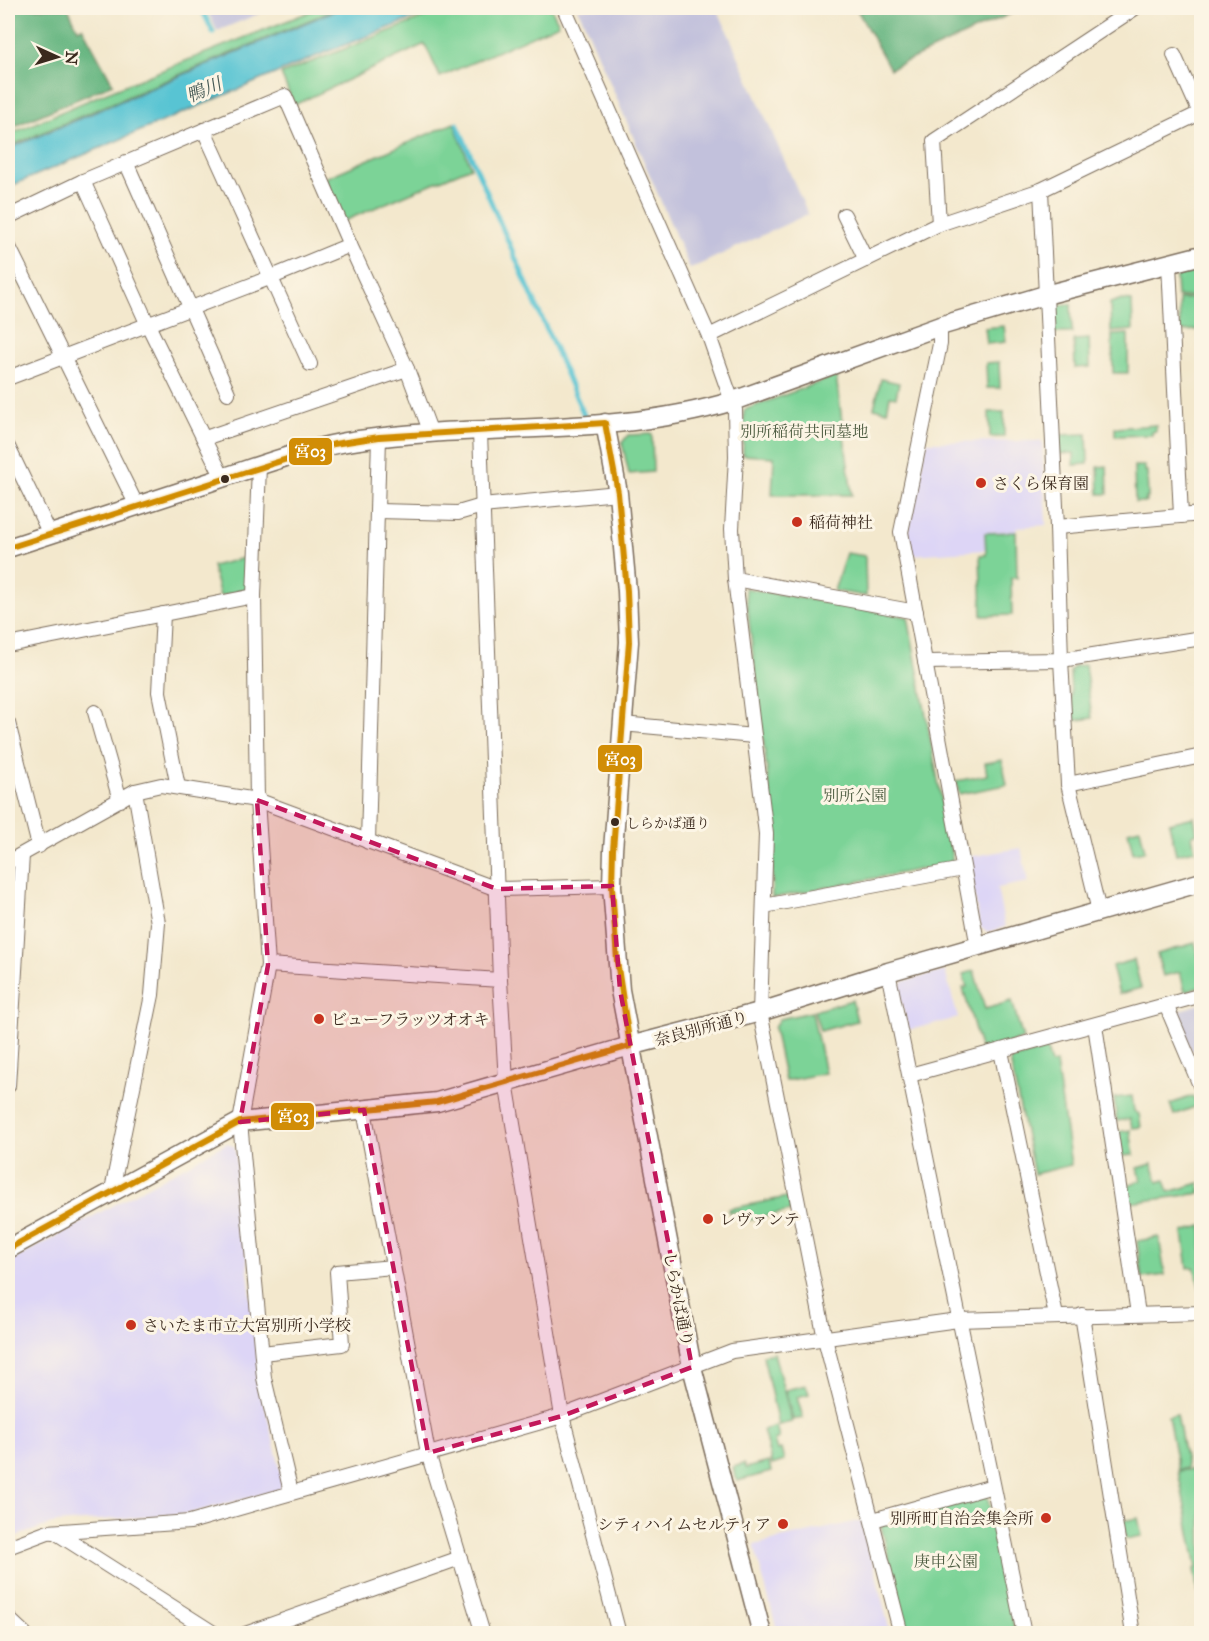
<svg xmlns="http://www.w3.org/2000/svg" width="1209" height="1641" viewBox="0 0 1209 1641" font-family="'IM FELL Great Primer','Noto Serif JP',serif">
<rect width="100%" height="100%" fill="#fcf5e5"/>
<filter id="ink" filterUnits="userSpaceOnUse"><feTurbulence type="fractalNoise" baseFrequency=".0167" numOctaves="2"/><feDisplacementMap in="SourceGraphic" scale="12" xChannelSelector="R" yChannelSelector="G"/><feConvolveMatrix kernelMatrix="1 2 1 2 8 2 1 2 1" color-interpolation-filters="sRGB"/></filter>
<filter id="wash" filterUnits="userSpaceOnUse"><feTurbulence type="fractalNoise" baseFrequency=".008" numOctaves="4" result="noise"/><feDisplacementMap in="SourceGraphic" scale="24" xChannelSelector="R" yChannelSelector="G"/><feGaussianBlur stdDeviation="1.35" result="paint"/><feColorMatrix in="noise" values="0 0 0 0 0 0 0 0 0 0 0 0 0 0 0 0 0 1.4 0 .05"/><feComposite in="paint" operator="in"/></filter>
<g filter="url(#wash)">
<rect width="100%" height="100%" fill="#f3e8cd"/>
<g fill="#ddd5f6">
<path d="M1042,441l4,84 -29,2 -1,4 -32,1 1,18 -74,5 -3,-21 19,-92z"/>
<path d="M1021,848l7,34 -31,6 8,39 -17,5 -8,-5 -12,-70z"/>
<path d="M945,971l13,47 -50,12 -10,-42 6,-7z"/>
<path d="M227,1143l8,4 25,239 23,95 -3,9 -93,24 -132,9 -47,16v-276z"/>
<path d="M863,1520l27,113h-112l-24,-88z"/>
</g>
<g fill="#c2c1dc">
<path d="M206,8h67l-56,23z"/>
<path d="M578,8h139l91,206 -118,55z"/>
<path d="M1201,1004v39l-9,10 -16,-37 4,-6z"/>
</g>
<g fill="#7cd397" stroke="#5c7e5a" stroke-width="1.5">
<path d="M319,8h19l-330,139v-12l97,-42z"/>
<path d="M448,8h103l8,16 -119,53 -15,-33 -131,61 -13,-31z"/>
<path d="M454,123l17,44 -127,54 -19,-43z"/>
<path d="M1201,266v30l-24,1 -1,-19 6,-7z"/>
<path d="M1201,298v32l-21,1 -1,-32z"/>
<path d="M1119,300l13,1 1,29 -22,2 -1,-29z"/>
<path d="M1071,304l1,29h-19l1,-23 5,-5z"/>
<path d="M1004,326l2,16 -19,2 -2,-16z"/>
<path d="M1128,334v39h-15l-1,-38z"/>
<path d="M1089,339l1,28 -15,1 -1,-28z"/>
<path d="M999,362l1,26h-13l-1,-25z"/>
<path d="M836,376l16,119h-80l2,-38 -31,-2 1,-45z"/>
<path d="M881,379l18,4 -3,14 -6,-1 -3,15 -13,-3z"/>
<path d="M989,412h15v25h-14z"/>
<path d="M1156,425v6l-4,1v3l-37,1v-8z"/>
<path d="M652,434l1,38 -24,2 -7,-31 6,-8z"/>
<path d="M1087,434l1,30 -14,1v-12l-15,1 -1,-19z"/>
<path d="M1107,466l1,28h-9l-1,-27z"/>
<path d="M1134,466h11v5h2l1,27h-2v4h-11z"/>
<path d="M1016,532l1,46h-6l1,37 -30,1 -2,-61h6l-1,-22z"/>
<path d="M846,553l19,3 1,40 -32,-5z"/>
<path d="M248,557l-1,33 -27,6 -8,-30z"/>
<path d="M745,588l163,29 45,246 -181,35 1,-78z"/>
<path d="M1085,665l7,53 -20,3 -2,-50 5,-5z"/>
<path d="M1002,760l5,25 -48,9 -3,-13 31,-6 -2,-12z"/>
<path d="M1194,817l3,16 -5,2 3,15 -19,4 -7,-31z"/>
<path d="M1140,828l5,23 -12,2 -5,-22z"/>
<path d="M1195,943l6,23v20l-16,5 -5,-19 -17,4 -6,-22z"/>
<path d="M1134,960l7,28 -22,6 -7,-28z"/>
<path d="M974,971l11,38 27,-8 11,38 -42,12 -18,-63 4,-1 -4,-13z"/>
<path d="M852,1000l5,21 -37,10 -6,-20z"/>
<path d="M812,1012l13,61 -40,8 -11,-53 5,-9z"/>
<path d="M1047,1049l4,15 5,-1 15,102 -37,9 -24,-114z"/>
<path d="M1132,1096l2,15 5,3 2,13 -9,1 -2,-9 -13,2 -3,-23z"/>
<path d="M1193,1096l4,10 -23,9 -4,-11z"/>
<path d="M1130,1130l4,25 -12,1 -4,-24z"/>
<path d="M1152,1164l6,18 7,-2 4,12 30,-9 2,10 -71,10 -2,-18 13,-5 -3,-12z"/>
<path d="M788,1197l3,14 -48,10 -2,-10 -12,2 -1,-4z"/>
<path d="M1201,1226h1l-1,66 -7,-25 -6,1 -5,-36z"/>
<path d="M1159,1237l6,38 -23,3 -5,-37z"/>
<path d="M774,1353l18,69 -14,3 -15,-70z"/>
<path d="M806,1385l3,9 -12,3 6,21 -10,2 -8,-30z"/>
<path d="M1177,1414l10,54 -9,2 -10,-54z"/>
<path d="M776,1426l3,12 -5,2 3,10 4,-1 3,12 -12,4 -9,-35z"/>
<path d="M769,1462l2,10 -34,9 -4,-14 11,-3 2,4z"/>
<path d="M1201,1468l1,125h-4l-4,-24 3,-1 -19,-97z"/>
<path d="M979,1493l8,2 28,138h-108l-27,-111z"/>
<path d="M1138,1518l4,18 -16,3 -4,-18z"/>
</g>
<g fill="#65b580" stroke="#50704f" stroke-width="1.5">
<path d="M8,8h60l10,21 4,-2 31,57 -105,45z"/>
<path d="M856,8h167l-133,61z"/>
</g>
<path fill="#59c4d3" stroke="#4a7778" stroke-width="1.5" d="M341,8h99l-116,45 -316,134v-38z"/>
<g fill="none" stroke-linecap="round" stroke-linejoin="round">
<g stroke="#59c4d3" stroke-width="5">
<path d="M201,8l12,24"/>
<path d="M457,124l127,291"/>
</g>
</g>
</g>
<g filter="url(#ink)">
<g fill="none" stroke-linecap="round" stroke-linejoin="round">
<g stroke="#7b6c5b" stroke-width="16">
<g id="minor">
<path d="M564,8l145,328 26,74 1,47 -4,72 3,50 31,255 -6,178 65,327 76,295"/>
<path d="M1174,55l26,58"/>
<path d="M204,130l106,234"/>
<path d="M126,162l102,231"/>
<path d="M83,181l65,144 75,153"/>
<path d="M1041,190l16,337 4,133 7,124 31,127"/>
<path d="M844,215l22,45"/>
<path d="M8,217l75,-36 202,-85 65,149 57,124 24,64"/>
<path d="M939,224l-5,-83 201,-133"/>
<path d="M8,245l129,261"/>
<path d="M1169,264l12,252"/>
<path d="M940,326v18l-39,188 77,415"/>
<path d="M709,336l230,-112 102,-34 161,-78"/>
<path d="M8,378l264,-101 78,-32"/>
<path d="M480,432l20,548 6,102 56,334 57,218"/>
<path d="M205,438l202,-69"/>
<path d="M8,447l42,87"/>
<path d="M259,466l-5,130 3,204 11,165 -28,157 24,256 27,114"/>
<path d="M378,511l80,2 24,-7 136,-13"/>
<path d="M1057,527l145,-13"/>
<path d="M735,579l181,33"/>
<path d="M163,614l-4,78 19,95"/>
<path d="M8,645l246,-49"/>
<path d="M925,662l136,-2 141,-22"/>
<path d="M95,712l25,88"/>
<path d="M8,723l31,123"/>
<path d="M622,724l132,12"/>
<path d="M1068,784l134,-28"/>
<path d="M368,842l11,-405"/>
<path d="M8,862l127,-71 26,-6 96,15 240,89 115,-3"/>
<path d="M764,906l199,-37"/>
<path d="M268,965l232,15"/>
<path d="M888,972l136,662"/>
<path d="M1166,1005l36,85"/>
<path d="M1095,1025l43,289"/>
<path d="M1001,1051l55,265"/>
<path d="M910,1075l292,-80"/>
<path d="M8,1086l14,-231"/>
<path d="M364,1110l64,343 55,181"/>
<path d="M112,1190l40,-195 6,-72 -23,-132"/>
<path d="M1082,1315l51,319"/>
<path d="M262,1353l80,-9 -5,-72 56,-5"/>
<path d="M873,1520l120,-34"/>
<path d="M55,1532l160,102"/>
<path d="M8,1547l40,-15 142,-10 372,-106 170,-65 226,-31 244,-7"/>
<path d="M8,1618l17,16"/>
<path d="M245,1634l215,-76"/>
</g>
</g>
<g stroke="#7b6c5b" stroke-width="21">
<g id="tertiary">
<path d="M605,423l13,70 9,98 2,51 -16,208 -1,36 8,104 72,377 70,267"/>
<path d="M8,548c67,-22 135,-44 202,-66 49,-16 98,-35 149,-42 124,-18 253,-2 374,-39l207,-75 105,-31 157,-40"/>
<path d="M8,1249l232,-127 197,-20 193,-56 130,-34 128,-40 314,-90"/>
</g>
</g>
<use href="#minor" stroke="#fff" stroke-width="14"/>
<use href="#tertiary" stroke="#fff" stroke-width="18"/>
<g stroke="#fcf5e5" stroke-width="10">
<path id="bus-1" d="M8,548l326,-104 45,-7 226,-14 13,70 9,98 2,51 -16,208 -1,36 5,75 13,85 -193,56 -197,20 -232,127"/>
</g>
<use href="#bus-1" stroke="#d18d06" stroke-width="6"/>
</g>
</g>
<path fill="#c2185b" fill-opacity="0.2" stroke="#c2185b" stroke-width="4.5" stroke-dasharray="12 8" stroke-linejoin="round" d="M257,800l240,89 115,-3 8,104 72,377 -130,49 -134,37 -64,-343 -124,12 28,-157z"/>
<g fill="#3b2a1e" stroke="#fcf5e5" stroke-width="2">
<circle cx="225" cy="479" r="5"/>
<circle cx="615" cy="822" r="5"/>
</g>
<g fill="#c8321e" stroke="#fcf5e5" stroke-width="2">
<circle cx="981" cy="483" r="6"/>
<circle cx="797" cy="522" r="6"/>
<circle cx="319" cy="1019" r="6"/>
<circle cx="708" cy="1219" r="6"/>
<circle cx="131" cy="1325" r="6"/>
<circle cx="1046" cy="1518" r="6"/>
<circle cx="783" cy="1524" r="6"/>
</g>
<g text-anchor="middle" stroke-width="6" stroke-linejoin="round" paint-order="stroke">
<g font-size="14" fill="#3b2a1e" stroke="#fcf5e5" text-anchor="start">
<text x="626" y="828">しらかば通り</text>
</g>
<g font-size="16" fill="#4e5d42" stroke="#fcf5e5">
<text x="804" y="437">別所稲荷共同墓地</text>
<text x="855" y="801">別所公園</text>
<text x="946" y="1567">庚申公園</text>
</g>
<g font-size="16" fill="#3b2a1e" stroke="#fcf5e5" text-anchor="start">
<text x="993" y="489">さくら保育園</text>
<text x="809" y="528">稲荷神社</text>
<text x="331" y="1025">ビューフラッツオオキ</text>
<text x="720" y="1225">レヴァンテ</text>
<text x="143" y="1331">さいたま市立大宮別所小学校</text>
<text x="1034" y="1524" text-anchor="end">別所町自治会集会所</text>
<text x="771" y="1530" text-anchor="end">シティハイムセルティア</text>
</g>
<g font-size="16" fill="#3b2a1e" stroke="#fcf5e5">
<text transform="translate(701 1028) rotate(-15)" y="6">奈良別所通り</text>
<text transform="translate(679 1299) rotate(79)" y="6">しらかば通り</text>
</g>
<g font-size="18" font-style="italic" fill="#445854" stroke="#fcf5e5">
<text transform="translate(204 90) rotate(-23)" y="6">鴨川</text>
</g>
</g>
<g stroke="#fcf5e5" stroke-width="2">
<rect x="288" y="437" width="45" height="29" rx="6" fill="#d18d06"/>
<rect x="597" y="744" width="46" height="29" rx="6" fill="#d18d06"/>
<rect x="270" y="1102" width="45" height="29" rx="6" fill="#d18d06"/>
</g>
<g font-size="16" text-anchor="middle" font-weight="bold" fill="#fff">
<text x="310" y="457">宮03</text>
<text x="620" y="765">宮03</text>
<text x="293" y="1122">宮03</text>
</g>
<rect width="1209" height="1641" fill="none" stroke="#fcf5e5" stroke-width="30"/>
<g transform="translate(57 57) rotate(94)" stroke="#fcf5e5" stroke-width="4.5" paint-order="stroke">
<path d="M0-4.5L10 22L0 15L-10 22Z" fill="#3b2a1e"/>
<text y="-9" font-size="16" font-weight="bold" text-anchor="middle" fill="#3b2a1e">N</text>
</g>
</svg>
